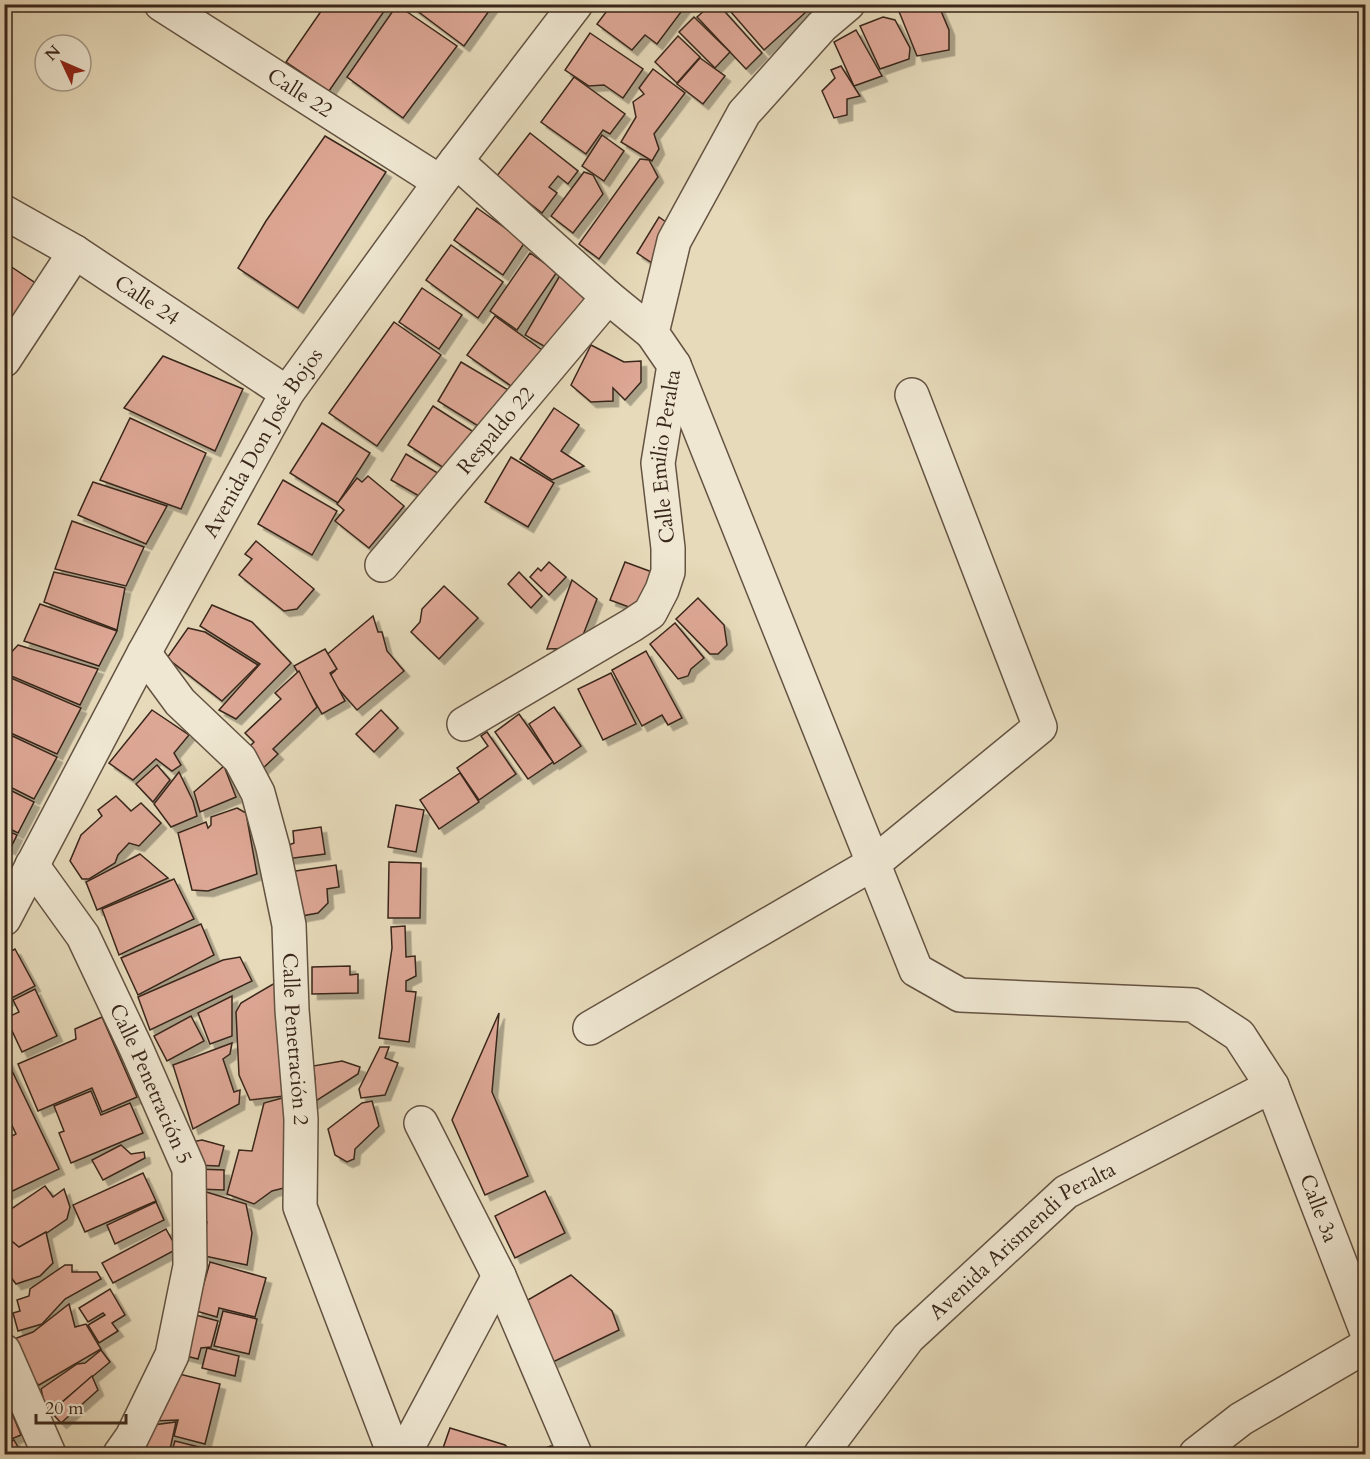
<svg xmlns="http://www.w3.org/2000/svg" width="1370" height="1459" viewBox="0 0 1370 1459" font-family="Cardo,serif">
<defs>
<filter id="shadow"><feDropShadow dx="5.5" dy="5.5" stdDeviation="0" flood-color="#0004"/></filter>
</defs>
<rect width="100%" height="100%" fill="#e6daba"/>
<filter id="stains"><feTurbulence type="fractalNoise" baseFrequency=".00333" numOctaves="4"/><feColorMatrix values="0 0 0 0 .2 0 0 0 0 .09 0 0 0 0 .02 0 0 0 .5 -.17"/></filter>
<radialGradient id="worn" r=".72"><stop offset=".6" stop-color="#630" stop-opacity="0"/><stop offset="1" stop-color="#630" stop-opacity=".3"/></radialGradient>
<g fill="#dda795" stroke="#39261a" stroke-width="1.5" filter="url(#shadow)">
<path d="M326,4h63l-60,87 -43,-29z"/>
<path d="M408,4h86l-30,42z"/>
<path d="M612,4h75l-30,40 -12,-9 -13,15 -35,-26z"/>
<path d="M712,4h6l44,49 -16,16 -49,-52z"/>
<path d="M724,4h77l6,7 -43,39z"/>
<path d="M896,4h42l11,26v20l-32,6z"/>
<path d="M397,5l60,41 -54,72 -56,-41z"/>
<path d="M694,17l36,35 -15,16 -36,-36z"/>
<path d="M883,17l12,3 15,28 -1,11 -29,10 -20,-43z"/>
<path d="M856,30l26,46 -28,10 -20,-44z"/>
<path d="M590,33l53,36 -20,29 -19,-13 -15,1 -24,-16z"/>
<path d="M678,36l22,21 -23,26 -22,-21z"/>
<path d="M700,58l25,18 -22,28 -26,-20z"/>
<path d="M841,66l19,30 -13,3v16l-13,3 -12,-27 13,-13 -4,-8z"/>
<path d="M653,69l32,24 -31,41 5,15 -7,12 -31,-19 15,-25 -3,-15 11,-8 -5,-6z"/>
<path d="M574,77l51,37 -15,20 -7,-4 -17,24 -45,-32z"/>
<path d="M530,133l48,38 -10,13 -10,-8 -9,11 8,6 -15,20 -46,-36z"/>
<path d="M602,135l22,16 -20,30 -22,-15z"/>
<path d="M325,136l61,36 -88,136 -60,-40 28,-47z"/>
<path d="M640,159l9,1 9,17 -59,82 -20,-15z"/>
<path d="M584,172l9,3 10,19 -30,39 -22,-17z"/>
<path d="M477,208l48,34 -22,33 -49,-35z"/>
<path d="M659,217l18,13 -19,37 -21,-14z"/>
<path d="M451,245l52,37 -25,36 -52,-38z"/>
<path d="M530,253l27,19 -40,58 -27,-19z"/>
<path d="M4,262l45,30 -45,49z"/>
<path d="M562,272l30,17 -38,63 -29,-17z"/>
<path d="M422,288l40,27 -23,34 -40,-27z"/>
<path d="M495,316l54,39 -28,38 -54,-38z"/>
<path d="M394,322l47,33 -64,91 -48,-33z"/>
<path d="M591,345l33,17 17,-1v21l-16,18 -12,-12v13l-22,1 -20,-17z"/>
<path d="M163,356l80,33 -28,62 -91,-43z"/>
<path d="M461,362l54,32 -24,40 -53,-33z"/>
<path d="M433,406l47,30 -25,39 -47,-30z"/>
<path d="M554,408l25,17 -18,26 23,15 -32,14 -32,-21z"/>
<path d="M130,418l76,35 -25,56 -81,-29z"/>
<path d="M322,423l48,30 -32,50 -48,-30z"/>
<path d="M406,454l35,21 -15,25 -35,-20z"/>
<path d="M511,457l43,26 -26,44 -43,-25z"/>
<path d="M368,476l36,30 -35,42 -34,-27 9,-11 -7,-6 20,-26 5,4z"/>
<path d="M283,480l54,31 -25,44 -54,-31z"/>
<path d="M93,482l74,24 -21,38 -68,-29z"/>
<path d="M72,521l72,26 -18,39 -71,-17z"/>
<path d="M256,541l58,48 -17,20 -13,2 -45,-36 13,-16 -7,-5z"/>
<path d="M549,562l17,15 -17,18 -19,-18 8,-9 3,3z"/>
<path d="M625,562l27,10 -15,38 -27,-10z"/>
<path d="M54,572l71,16 -8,42 -73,-28z"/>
<path d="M519,572l23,24 -11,12 -23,-24z"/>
<path d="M572,580l25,19 -19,49 -31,1z"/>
<path d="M444,586l34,32 -39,41 -28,-27 9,-10 2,-13z"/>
<path d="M698,598l26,27 3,20 -9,9h-8l-34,-35z"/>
<path d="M40,604l77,27 -18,35 -75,-25z"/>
<path d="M212,605l40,17 39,41 -55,56 -17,-9 41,-46 -60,-38z"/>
<path d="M373,616l5,16h4l5,19 17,20 -47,39 -29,-33 7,-6 -11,-14z"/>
<path d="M675,623l29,35 -13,11 -3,7 -10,3 -28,-35z"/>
<path d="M188,628l17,4 53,33 -36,36 -55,-43z"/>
<path d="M18,645l80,24 -18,36 -76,-32v-13z"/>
<path d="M325,649l12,20 -7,4 15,28 -23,13 -28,-48z"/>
<path d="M646,651l36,67 -14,7 -6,-10 -20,11 -30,-56z"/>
<path d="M299,671l18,36 -44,42 5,5 -19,18 -17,-18 12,-12 -9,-9 36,-34 -6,-6z"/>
<path d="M611,673l25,51 -33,16 -25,-51z"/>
<path d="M4,675l77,33 -24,46 -53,-24z"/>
<path d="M554,707l27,39 -27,18 -25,-40z"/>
<path d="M152,710l37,25 -15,18 7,12 -9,6 -16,-12 -23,21 -24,-17z"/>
<path d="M381,710l17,18 -24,24 -18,-18z"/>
<path d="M519,714l34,48 -25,17 -33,-47z"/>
<path d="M4,732l53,25 -23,42 -30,-15z"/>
<path d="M487,732l29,42 -37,26 -22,-32 31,-22 -7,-10z"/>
<path d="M157,765l13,15 -17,22 -17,-18z"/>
<path d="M224,766l12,31 -36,15 -6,-20z"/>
<path d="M179,772l14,29 4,15 -26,11 -17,-23z"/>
<path d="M460,773l19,29 -40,27 -19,-29z"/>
<path d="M4,787l30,15 -16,31 -14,-7z"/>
<path d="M116,796l15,15 10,-8 20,20 -22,23 -10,-3 -11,12 -3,8 -26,16h-7l-12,-18 11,-26 21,-19 -4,-6z"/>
<path d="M396,805l28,5 -8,42 -28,-5z"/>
<path d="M237,808l9,5 11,61 -49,17 -16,-1 -14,-57 28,-11 2,6 3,-3v-8z"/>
<path d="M321,827l4,27 -39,5 -2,-12 10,-4 -1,-12z"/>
<path d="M4,829l13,6 -7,14 -6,-2z"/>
<path d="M140,854l28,24 -71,32 -11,-28z"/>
<path d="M389,862l32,1 -1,55h-32z"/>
<path d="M336,865l3,22 -12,2 1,14 -10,10 -22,4 -7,-45z"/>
<path d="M174,879l20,40 -75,36 -17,-46z"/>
<path d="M201,924l13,31 -76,40 -17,-37z"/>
<path d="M405,926l1,31 9,-1 1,20 -10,5v10l10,1 -7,50 -30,-4 13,-90 -1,-21z"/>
<path d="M15,949l20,37 -31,16v-47z"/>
<path d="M240,957l12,24 -102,49 -12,-33 85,-37z"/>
<path d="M350,966v9l8,-1v19l-46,1v-27z"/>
<path d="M275,983l9,113 -34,4 -11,-25 -3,-63 5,-9z"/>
<path d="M35,989l22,47 -35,16 -16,-34 13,-6 -6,-12z"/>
<path d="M232,996v40l-22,8 -12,-31z"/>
<path d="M499,1013l-7,79 36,84 -43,19 -33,-75z"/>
<path d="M191,1016l13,25 -37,20 -13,-25z"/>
<path d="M102,1017l35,80 -35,15 -10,-24 -54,23 -20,-47 58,-25 -1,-10z"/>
<path d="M232,1043l-2,11 -7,5 11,33 6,-2 -1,14 -46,25 -20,-64z"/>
<path d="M380,1047h9l-4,11 13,5 -13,32 -24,3 -2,-9z"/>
<path d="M4,1054l55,115 -55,26v-55l12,-6 -12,-25z"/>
<path d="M342,1061l18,6 -2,7 -53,34 6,-27 4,-1 -2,-14z"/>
<path d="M91,1091l10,24 29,-12 13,30 -72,30 -12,-30 5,-2 -10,-25z"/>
<path d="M286,1097l10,88 -24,6 -18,13 -27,-10 12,-44 13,1 12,-48z"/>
<path d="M372,1101l7,25 -24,23 -1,10 -7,3 -12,-7 -7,-26 34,-26z"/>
<path d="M202,1140l22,6 -5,20 -26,-1 -2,-23z"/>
<path d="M121,1145l10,9 13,-2 1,6 -42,22 -11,-20z"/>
<path d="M197,1169l27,1v20l-27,-1z"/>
<path d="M143,1173l13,28 -71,31 -12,-27z"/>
<path d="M45,1186l8,11 11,-8 6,18 -3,12 -48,33 -11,-15 -4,2v-25z"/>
<path d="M203,1191l43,13 6,29 -5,32 -47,-10 7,-33 -12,-5z"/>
<path d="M545,1191l20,42 -50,25 -20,-42z"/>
<path d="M156,1202l8,18 -49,24 -8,-19z"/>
<path d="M166,1229l11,20 -64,34 -11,-20z"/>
<path d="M46,1232l7,31 -13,13 -24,8 -12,-16v-30h4l11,9z"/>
<path d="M210,1262l56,16 -11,39 -36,-9 -2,9 -21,-6z"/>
<path d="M65,1265h7v7h25l4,7 -36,20 -23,25 -24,7 -5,-18 7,-2 -3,-11 12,-4 1,-7z"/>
<path d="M571,1275l41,36 7,19 -66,32 -27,-61z"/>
<path d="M110,1289l15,26 -13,8 6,8 -19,12 -11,-18 17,-10 -2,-2 -15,9 -9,-14z"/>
<path d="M69,1304l6,23 11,-3 15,25 -62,36 -13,-11 -12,-35 19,-7z"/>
<path d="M223,1311l34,8 -8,35 -35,-8z"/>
<path d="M192,1314l26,7 -7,26 -10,1 -3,11 -16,-4z"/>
<path d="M207,1348l32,8 -4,20 -33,-8z"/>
<path d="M101,1350l9,12 -59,49 -5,-1 -5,-21 36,-25 8,-1z"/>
<path d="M171,1372l49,12 -15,60 -31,-8 4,-16 -25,1z"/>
<path d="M92,1376l6,14 -37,33 -10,-11z"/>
<path d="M9,1406l12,29 -17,7v-34z"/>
<path d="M176,1422l-7,32h-36l20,-29z"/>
<path d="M450,1428l55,17 9,9h-73z"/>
<path d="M14,1440l8,14h-18v-10z"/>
<path d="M175,1441l24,6 -2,7h-26z"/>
<path d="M551,1446l4,8h-23v-1z"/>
</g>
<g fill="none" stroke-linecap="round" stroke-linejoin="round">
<g stroke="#645342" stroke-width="36">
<g id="minor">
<path id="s1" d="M161,4l279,178"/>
<path d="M456,161l152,136 44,36"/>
<path id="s2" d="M4,212l71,40 212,141"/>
<path d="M4,360l71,-108"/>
<path id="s3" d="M674,365l242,605 44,25 233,10 46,30 33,51 94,244"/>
<path id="s4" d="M382,565l226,-268"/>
<path id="s5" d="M144,653l36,49 60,57 18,34 15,55 16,77 3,85 9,109 -1,88 94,247"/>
<path id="s6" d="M464,724l168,-99 18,-12 12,-23 6,-18v-24l-10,-85 16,-98 -22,-32 22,-92 70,-128 78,-87 26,-22"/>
<path id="s7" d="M32,865l51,71 53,112 53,121 1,97 -18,89 -40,82 -12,17"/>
<path id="s8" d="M4,919l140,-266 143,-260 153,-211 136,-178"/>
<path d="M590,1028l284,-165 166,-136 -128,-332"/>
<path d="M421,1123l78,153 76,178"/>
<path d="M4,1351l45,103"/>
<path d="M404,1454l95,-178"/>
<path id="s9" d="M821,1454l87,-116 158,-146 206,-106"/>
<path d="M1196,1454l45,-35 125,-73"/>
</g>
</g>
<use href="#minor" stroke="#efe7d2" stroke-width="33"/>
</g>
<g text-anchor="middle" stroke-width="4.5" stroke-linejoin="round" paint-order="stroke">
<g font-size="21" fill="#39261a" stroke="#efe7d2">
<text dy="7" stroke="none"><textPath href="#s1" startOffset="165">Calle 22</textPath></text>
<text dy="7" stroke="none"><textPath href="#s2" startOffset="168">Calle 24</textPath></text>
<text dy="7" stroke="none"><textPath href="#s4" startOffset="176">Respaldo 22</textPath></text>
<text dy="7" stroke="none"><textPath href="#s8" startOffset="542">Avenida Don José Bojos</textPath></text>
<text dy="7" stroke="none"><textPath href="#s6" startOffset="378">Calle Emilio Peralta</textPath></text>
<text dy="7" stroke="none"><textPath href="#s5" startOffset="432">Calle Penetración 2</textPath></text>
<text dy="7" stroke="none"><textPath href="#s7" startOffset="250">Calle Penetración 5</textPath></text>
<text dy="7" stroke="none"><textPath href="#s3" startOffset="1182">Calle 3a</textPath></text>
<text dy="7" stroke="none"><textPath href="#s9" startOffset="296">Avenida Arismendi Peralta</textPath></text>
</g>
</g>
<rect width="1370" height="1459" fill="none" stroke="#e6daba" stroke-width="24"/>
<rect x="6" y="6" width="1358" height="1447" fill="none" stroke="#39261a" stroke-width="3"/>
<rect x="12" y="12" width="1346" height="1435" fill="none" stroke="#39261a" stroke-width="1.5"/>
<g transform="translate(63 63) rotate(314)"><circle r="28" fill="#efe7d2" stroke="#a69a88" stroke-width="1.5"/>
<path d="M0-4.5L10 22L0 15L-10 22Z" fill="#8f2418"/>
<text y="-9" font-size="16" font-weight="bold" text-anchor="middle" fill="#39261a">N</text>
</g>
<path d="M36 1414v9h90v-9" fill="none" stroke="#39261a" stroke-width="3"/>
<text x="45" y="1414" font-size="18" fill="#39261a" stroke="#efe7d2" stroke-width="4.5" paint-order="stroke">20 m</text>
<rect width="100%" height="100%" filter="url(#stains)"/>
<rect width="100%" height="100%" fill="url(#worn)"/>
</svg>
